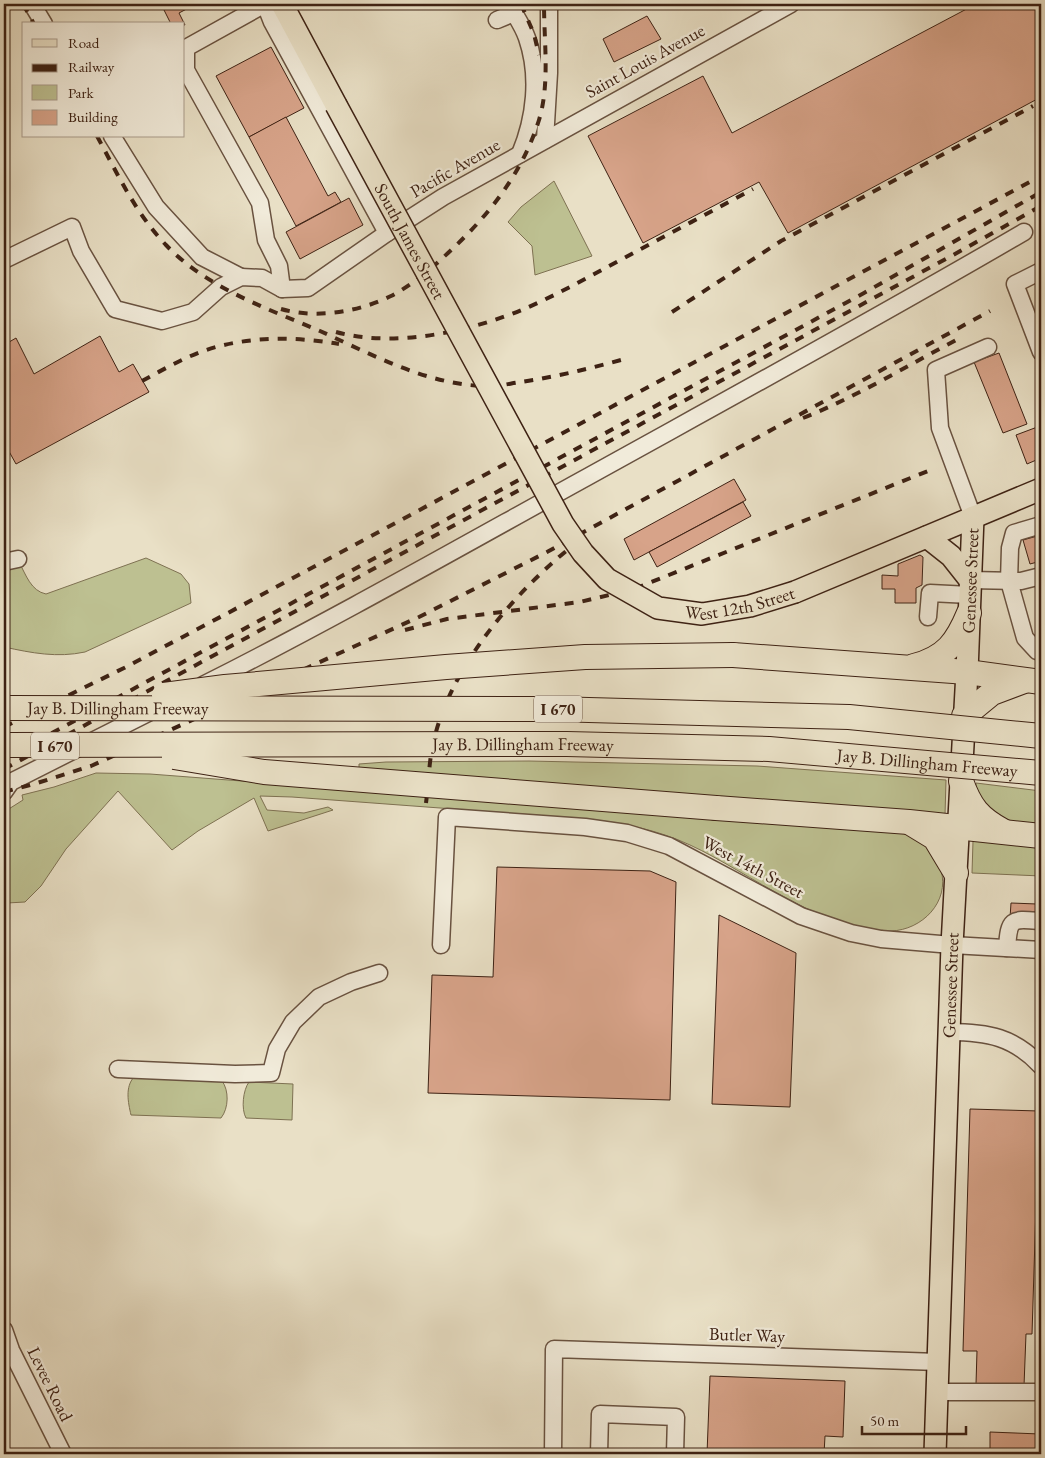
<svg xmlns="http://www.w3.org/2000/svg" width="1045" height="1458" viewBox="0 0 1045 1458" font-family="'EB Garamond',serif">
<rect width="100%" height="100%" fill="#e9e0c6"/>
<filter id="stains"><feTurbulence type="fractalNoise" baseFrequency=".004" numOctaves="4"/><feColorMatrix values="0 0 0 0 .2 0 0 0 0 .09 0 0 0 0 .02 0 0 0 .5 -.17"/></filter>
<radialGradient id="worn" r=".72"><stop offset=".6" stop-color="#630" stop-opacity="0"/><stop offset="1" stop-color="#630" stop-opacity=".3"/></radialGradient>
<g fill="#bdc091" stroke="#7e7152">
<path d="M554,181l38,75 -57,19 -3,-29 -24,-24 13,-15z"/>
<path d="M4,556l15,6c7,13 12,29 27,32l100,-36 35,16 8,10 2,19 -106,49c-28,6 -53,1 -81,-5z"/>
<path d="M529,761l228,5 189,14 -1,35 -586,-47v-4l27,-2z"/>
<path d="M96,773l54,1 757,58c5,3 13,5 16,9 4,3 6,9 9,13 3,5 8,10 9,16 9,32 -19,60 -50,61 -65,3 -142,-59 -201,-86 -32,-15 -67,-22 -102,-26l-296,-22 -32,-1 7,14 37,3 24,-6 5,3 -65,21 -14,-33 -56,33 -26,19 -54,-59 -52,58 -25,37 -16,16 -18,1 -3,-1v-90l19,-12 -1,-5 32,-8z"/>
<path d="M976,783l65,8v37l-28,-3 -25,-13 -12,-25z"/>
<path d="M973,841l68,2v33l-69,-3z"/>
<path d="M134,1077l88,4c7,9 7,27 -1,37l-90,-3c-3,-13 -6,-28 3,-38z"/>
<path d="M249,1082l44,2 -1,36 -46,-2c-5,-9 -3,-28 3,-36z"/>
</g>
<g fill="#d7a389" stroke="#3e2214">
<path d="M161,4h35l-17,9 6,12h-1v-1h-13z"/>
<path d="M976,4h65v93l-253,136 -29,-51 -116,61 -55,-107 115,-60 29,57z"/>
<path d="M647,16l14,23 -47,23 -11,-23z"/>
<path d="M271,47l33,61 -55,29 -33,-61z"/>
<path d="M286,117l42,79 7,-4 6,10 -45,24 -47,-89z"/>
<path d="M349,198l14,27 -63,34 -14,-27z"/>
<path d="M100,336l19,36 14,-8 16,28 -133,72 -10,-18 -2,1v-102l12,-7 18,36z"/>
<path d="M999,353l28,71 -24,9 -29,-71z"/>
<path d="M1040,426l1,4v28l-14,6 -11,-29z"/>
<path d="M734,479l12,21 -112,60 -10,-21z"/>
<path d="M743,502l8,14 -94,51 -8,-15z"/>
<path d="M1041,535v26l-11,3 -7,-24z"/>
<path d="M920,555l3,2 -1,28 -6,3v15h-21v-14h-13v-14l16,1v-12z"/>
<path d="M497,867l153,4 26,11 -6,218 -242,-7 4,-118 61,2z"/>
<path d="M1038,879h3v40l-31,-1 1,-15 26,1z"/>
<path d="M719,915l77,38 -6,154 -78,-3z"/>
<path d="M970,1109l69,2 -7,223h-6l-2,52 -48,-2 1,-33h-14z"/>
<path d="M710,1376l135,5 -2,56 -18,-1 -1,18h-117z"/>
<path d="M990,1432l50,2 -1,20h-49z"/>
</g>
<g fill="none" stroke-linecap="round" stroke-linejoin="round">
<g stroke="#695240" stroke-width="19">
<g id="minor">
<path d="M32,4l12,20"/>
<path d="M265,4l-79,44v22l74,133 6,37 13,26 3,23"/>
<path d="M265,4l7,18 115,211"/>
<path d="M509,4c6,11 14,22 18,34 13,38 8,80 -7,116"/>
<path d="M497,20l17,-7"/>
<path d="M112,136l44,71 46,50 39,20"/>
<path d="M545,140l4,-67v-69"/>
<path d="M4,260l68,-33 9,24 34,58 47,12 31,-9 28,-25 20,-10 21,1 20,11 26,-1 79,-55 56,-36 348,-193"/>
<path d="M1041,271l-26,13 26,68"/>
<path d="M973,517l-33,-89 -4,-58 52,-23"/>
<path d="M1041,525l-27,8 -4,15 -1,33 16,57 12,13 4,1"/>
<path d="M4,562l14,-3"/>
<path d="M970,580l51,1 20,-5"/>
<path d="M928,617l2,-24 40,2"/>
<path d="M203,685c127,-64 252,-135 377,-204 148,-82 297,-163 444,-249"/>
<path d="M4,792l7,-10 141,-71"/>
<path d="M441,945l6,-128 138,10 42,6 42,13 132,70 50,17 30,6 71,6 89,5"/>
<path d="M1007,948c2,-31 5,-29 34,-27"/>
<path d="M949,1032c39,0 65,5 92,34"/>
<path d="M118,1069l117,5 36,-1 6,-24 16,-27 26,-25 32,-15 28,-9"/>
<path d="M4,1330l7,20 52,104"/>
<path d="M937,1392h104"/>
<path d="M553,1454l1,-105 384,13"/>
<path d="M599,1454l1,-40 76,3 -1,37"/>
</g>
</g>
<g stroke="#3e2214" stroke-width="24">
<g id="major">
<path d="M282,4l54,101"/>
<path d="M927,537l24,19 19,24"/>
<path d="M795,592l246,-103"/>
<path id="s1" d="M935,1454l17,-509 15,-273 6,-155"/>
</g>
</g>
<g stroke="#3e2214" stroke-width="26">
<g id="highway">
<path d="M733,655l234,17 74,10"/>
<path d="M914,666c32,-8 43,-24 55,-53"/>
<path d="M964,716l28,-23 32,-12"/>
<path d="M961,781c9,26 18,37 42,50"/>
<path d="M716,808l193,14 132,14"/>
<path d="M912,824l23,14 21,35"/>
</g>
</g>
<use href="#minor" stroke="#f1ebda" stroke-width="16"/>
<use href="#major" stroke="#e9e0c6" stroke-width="21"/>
<use href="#highway" stroke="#e9e0c6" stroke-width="24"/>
<g stroke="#3e2214" stroke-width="4" stroke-dasharray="9 9" stroke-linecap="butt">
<path d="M23,4l11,20"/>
<path d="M521,4l13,30 5,21"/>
<path d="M97,136c20,37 39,78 69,109 41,43 100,63 154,86 53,24 111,56 171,55 10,0 21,-3 30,-4 34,-5 67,-13 100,-22"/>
<path d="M281,309c35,10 78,3 110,-13 21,-11 40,-27 57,-43 41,-38 74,-79 91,-133 11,-36 5,-78 5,-116"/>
<path d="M672,312l109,-71 252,-135"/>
<path d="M336,332c58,16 133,0 188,-23 35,-15 68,-34 102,-52 42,-23 85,-45 127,-68"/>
<path d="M142,381c24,-13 48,-27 74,-34 41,-11 83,-10 123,-3"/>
<path d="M803,418c53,-21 102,-51 153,-78"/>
<path d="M405,630l42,-11 133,-17 54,-13 294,-118"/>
<path d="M4,727l120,-59 102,-54 815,-438"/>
<path d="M4,759l860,-466 177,-101"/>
<path d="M4,769l951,-515 86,-48"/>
<path d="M4,792l30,-8 57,-18 328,-149 128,-65 443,-241"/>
<path d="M426,803c3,-23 3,-49 10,-71 20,-73 85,-147 144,-192"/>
</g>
<g stroke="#3e2214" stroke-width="24" stroke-linecap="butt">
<g id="major-bridge">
<path id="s2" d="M336,105l227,419 20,29 24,26 51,29 44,6 48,-8 45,-14"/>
</g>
</g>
<g stroke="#3e2214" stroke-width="26" stroke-linecap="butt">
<g id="highway-bridge">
<path d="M164,695l61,-8 221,-20 139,-10 148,-2"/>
<path id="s3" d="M4,708l548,1 297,8 192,19"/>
<path id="s4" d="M4,745l563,-1 202,5 272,24"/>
<path d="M174,757l90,15 452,36"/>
</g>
</g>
<use href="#major-bridge" stroke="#e9e0c6" stroke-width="21"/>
<use href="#highway-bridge" stroke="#e9e0c6" stroke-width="24"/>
</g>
<g text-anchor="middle" stroke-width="4.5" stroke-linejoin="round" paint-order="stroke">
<g fill="#f1ebda" stroke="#745e4f" stroke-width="1">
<rect x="534" y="695.5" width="48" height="27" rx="4"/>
<rect x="31" y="732.5" width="48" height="27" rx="4"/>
</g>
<g font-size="16" font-weight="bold" fill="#3e2214">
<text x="558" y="715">I 670</text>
<text x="55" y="752">I 670</text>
</g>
<g font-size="18" fill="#3e2214" stroke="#f1ebda">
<text transform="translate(645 61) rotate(-29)" y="6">Saint Louis Avenue</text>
<text transform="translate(455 168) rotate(-30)" y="6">Pacific Avenue</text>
<text dy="6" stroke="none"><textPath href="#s2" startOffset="155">South James Street</textPath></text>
<text dy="6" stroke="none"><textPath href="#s1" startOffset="874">Genessee Street</textPath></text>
<text dy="6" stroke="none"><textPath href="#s2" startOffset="689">West 12th Street</textPath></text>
<text dy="6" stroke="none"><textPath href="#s3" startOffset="114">Jay B. Dillingham Freeway</textPath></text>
<text dy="6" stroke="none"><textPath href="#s4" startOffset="519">Jay B. Dillingham Freeway</textPath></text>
<text dy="6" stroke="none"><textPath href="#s4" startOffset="924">Jay B. Dillingham Freeway</textPath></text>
<text transform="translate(753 867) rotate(28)" y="6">West 14th Street</text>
<text dy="6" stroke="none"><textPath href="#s1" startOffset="469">Genessee Street</textPath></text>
<text transform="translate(747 1335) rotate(2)" y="6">Butler Way</text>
<text transform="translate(50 1384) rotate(64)" y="6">Levee Road</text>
</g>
</g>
<rect width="1045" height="1458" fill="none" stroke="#e9e0c6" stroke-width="20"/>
<rect x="5" y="5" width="1035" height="1448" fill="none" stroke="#3e2214" stroke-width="2.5"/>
<rect x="10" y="10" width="1025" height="1438" fill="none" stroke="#3e2214"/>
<rect x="22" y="22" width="162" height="115" fill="#f1ebda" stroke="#a99b8b"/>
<rect x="32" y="39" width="25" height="8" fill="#e9e0c6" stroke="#a99b8b"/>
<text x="68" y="48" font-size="15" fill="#3e2214">Road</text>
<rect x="32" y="64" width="25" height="8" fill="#3e2214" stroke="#a99b8b"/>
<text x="68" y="72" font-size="15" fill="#3e2214">Railway</text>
<rect x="32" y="85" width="25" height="15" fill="#bdc091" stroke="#a99b8b"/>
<text x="68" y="98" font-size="15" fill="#3e2214">Park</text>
<rect x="32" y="110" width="25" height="15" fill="#d7a389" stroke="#a99b8b"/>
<text x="68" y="122" font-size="15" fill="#3e2214">Building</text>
<path d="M862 1426v8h104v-8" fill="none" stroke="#3e2214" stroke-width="2.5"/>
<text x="870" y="1426" font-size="15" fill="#3e2214" stroke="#f1ebda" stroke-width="4" paint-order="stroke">50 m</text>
<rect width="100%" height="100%" filter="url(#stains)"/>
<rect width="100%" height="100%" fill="url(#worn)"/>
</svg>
